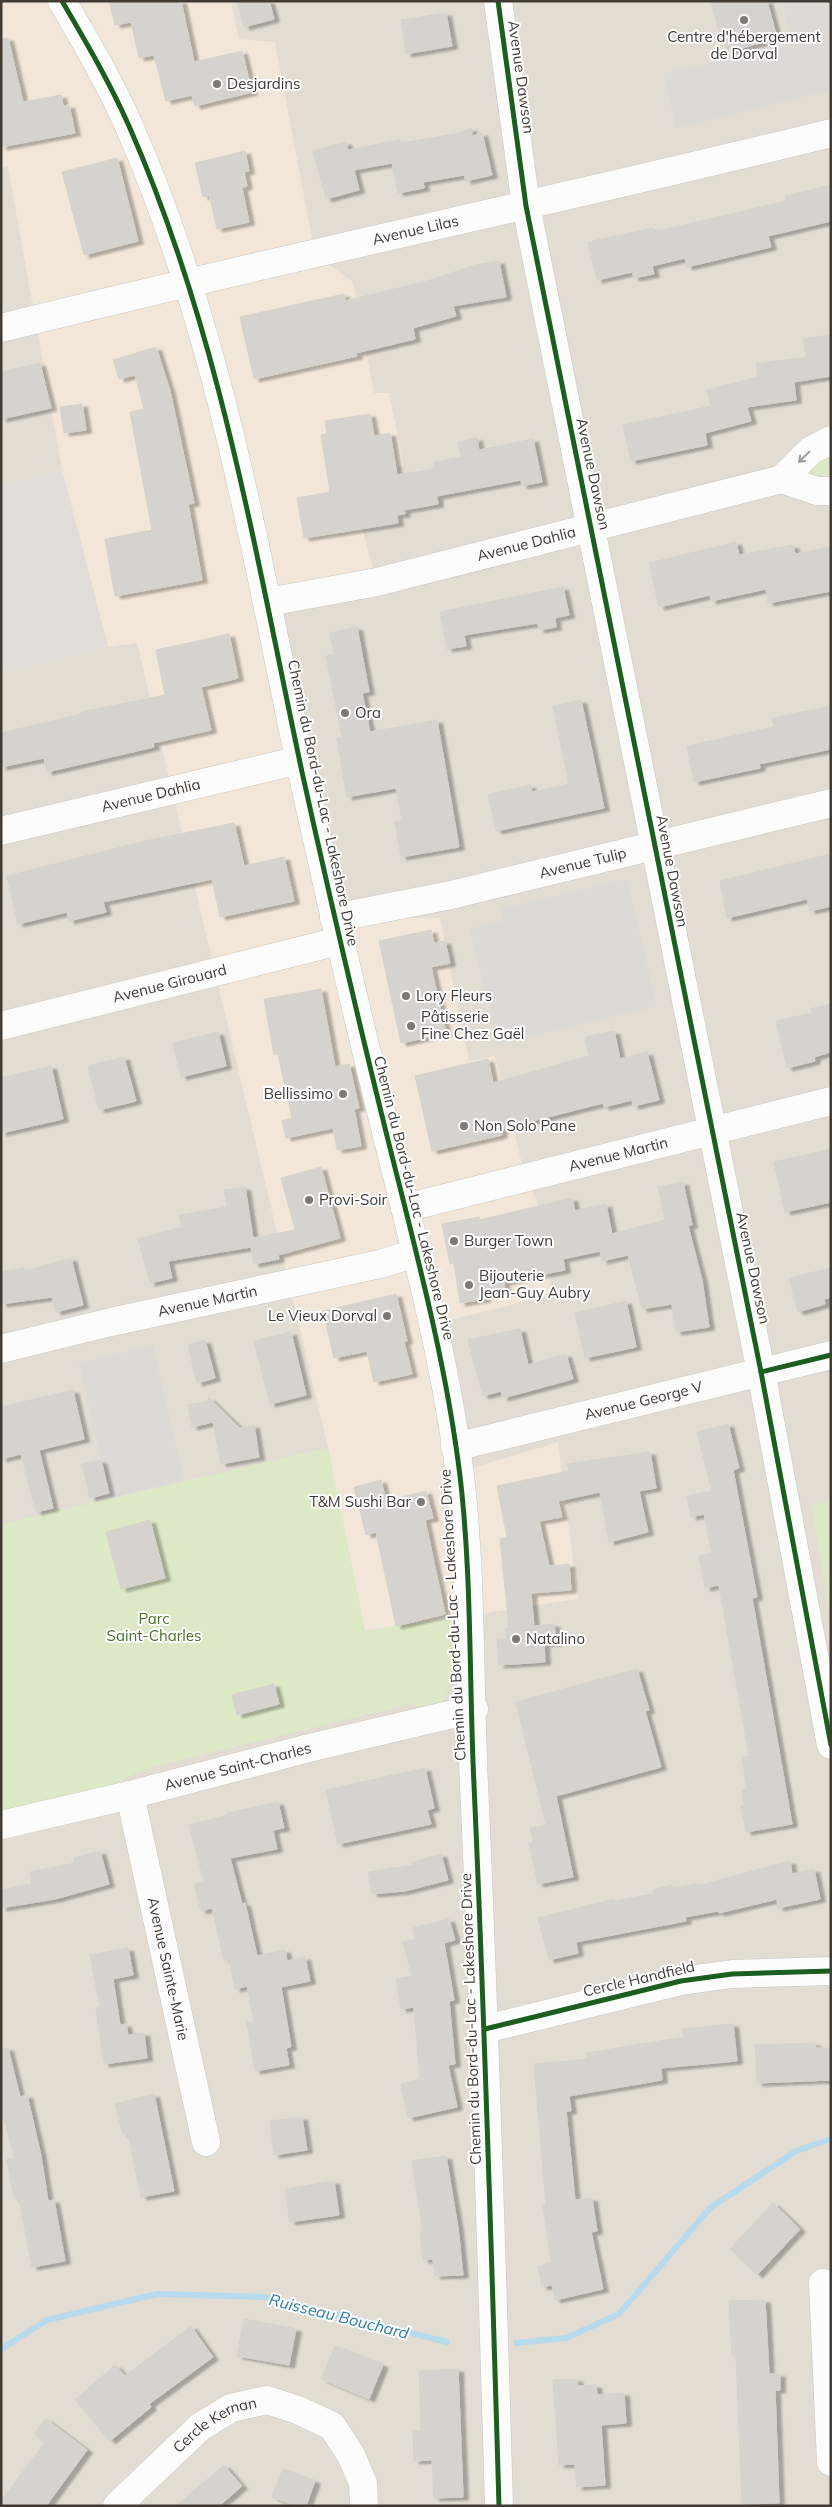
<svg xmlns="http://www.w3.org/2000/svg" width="832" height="2507" viewBox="0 0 832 2507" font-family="Mulish,sans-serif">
<defs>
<filter id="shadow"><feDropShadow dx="5.5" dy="3" stdDeviation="1" flood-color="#0004"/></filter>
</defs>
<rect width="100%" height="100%" fill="#eeebe6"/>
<path fill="#e2dcd3" d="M1,1h830v2505h-830v-1833l106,-26 -46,-177 -60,15z"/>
<path fill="#f1e6d8" d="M1,1h230l8,38 36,3 40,213 38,27 21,111h15l15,73 -56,11 29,105 -108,19 65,316 106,1 29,143 26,-5 29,116 16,36 12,87 -114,28 30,146 90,-27 20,157 -213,32 -37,-183 -191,-805 -29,4 -46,-177 -54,-303 -7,1z"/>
<path fill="#e1dcd7" d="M62,470l46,177 -107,26v-188z"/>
<g fill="#dde8c6">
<path d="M831,456v20h-15l-3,-2 1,-10z"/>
<path d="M328,1448l37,183 86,-13c0,25 12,89 -26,90 -5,0 -10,-4 -15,-4l-265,65 -53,26 -91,21v-292z"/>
<path d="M831,1501v118l-20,-113z"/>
</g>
<g fill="#dddad6">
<path d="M782,1h49v89l-155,38 -13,-54 129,-31z"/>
<path d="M627,879l30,127 -159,38 -28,-115 34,-8 -3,-12z"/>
<path d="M153,1346l31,134 -74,18 -31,-135z"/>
</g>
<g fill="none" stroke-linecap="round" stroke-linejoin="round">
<g stroke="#b7daec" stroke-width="6">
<path d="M516,2343l50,-5 53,-24 91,-106 86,-57 35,-12"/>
<path d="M1,2349l46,-29 110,-26 109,3 181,45"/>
</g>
</g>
<g fill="#d6d2cd" stroke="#d6d2cc" filter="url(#shadow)">
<path d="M109,1h72l13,61 48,-11 10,41 -57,14 -3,-11 -26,6 -12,-46 -15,3 -8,-36 -16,3z"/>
<path d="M237,1h32l5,18 -30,8z"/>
<path d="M711,1h56l10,37 -45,13 -10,-7z"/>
<path d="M446,13l6,33 -46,8 -5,-34z"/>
<path d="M8,38l15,64 38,-7 2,11 6,-1 6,28 -74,14v-108z"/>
<path d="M471,128l1,8 10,-3 10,42 -26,6 -2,-6 -41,7 1,6 -26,5 -6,-30 -38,7 5,20 -33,9 -13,-48 33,-9 2,8 52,-10 1,3 54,-9z"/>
<path d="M245,151l4,20 -5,1 3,14 -5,2 7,34 -32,7 -8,-34 -6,2 -8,-34z"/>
<path d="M117,158l21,83 -54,14 -22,-83z"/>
<path d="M831,185v36l-63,15 3,11 -84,20 -2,-9 -33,8 2,8 -20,4 -2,-6 -35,8 -9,-38 65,-14 1,4 132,-31 -1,-5z"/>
<path d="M499,261l7,36 -53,9 3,10 -43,12 2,11 -59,14 1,3 -103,23 -14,-62 104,-23 1,7 82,-20 48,-16z"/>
<path d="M831,335v41l-37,6 2,18 -49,7 4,14 -46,12 2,12 -76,16 -8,-36 88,-19 -4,-16 51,-13 -2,-13 50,-7 -3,-18z"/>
<path d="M156,347l14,44 24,112 -6,1 14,76 -87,16 -10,-57 47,-9 -22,-118 14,-3 -9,-34 -16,4 -6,-19z"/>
<path d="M40,363l11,45 -50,11v-47z"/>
<path d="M82,404l4,26 -22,3 -4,-26z"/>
<path d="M370,414l4,22 16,-3 7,42 38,-6 -1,-7 27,-5 -3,-15 19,-4 2,12 54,-11 9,43 -20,4 -1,-6 -84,16 1,8 -34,6 1,4 -8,1 1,8 -94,15 -7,-40 33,-6 -9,-57 6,-1 -2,-13z"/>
<path d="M736,542l3,13 54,-10 2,9 36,-7v44l-63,12 -2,-14 -55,12 -1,-6 -51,12 -10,-44z"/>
<path d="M563,587l6,28 -14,3 1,9 -17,3 -1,-7 -74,12 2,11 -19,3 -7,-37z"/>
<path d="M357,627l12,65 -7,1 8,39 67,-12 22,127 -58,10 -6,-35 7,-2 -6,-32 -49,9 -10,-59 5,-1 -16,-81 8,-2 -4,-21z"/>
<path d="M229,634l9,44 -37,9 10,43 -58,13 1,4 -107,25 -3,-14 -43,9v-34l80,-19v-2l84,-17 -9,-45z"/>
<path d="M581,700l23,108 -108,23 -8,-36 42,-10 2,7 37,-8 -16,-78z"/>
<path d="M831,706v43l-72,15 1,4 -66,14 -7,-36 87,-19 -2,-9z"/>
<path d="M234,823l10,43 40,-9 10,44 -74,16 -8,-38 -109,23 3,10 -37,9 -2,-9 -49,12 -11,-48 138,-35z"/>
<path d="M831,854v52l-21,5 -3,-12 -80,19 -7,-37z"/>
<path d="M431,930l3,13 11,-2 5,22 -19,4 15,66 -45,10 -22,-102z"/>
<path d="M321,989l14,78 14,-3 10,44 -5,1 7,37 -24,4 -4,-22 -47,10 -4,-17 10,-3 -14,-64 -4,1 -10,-56z"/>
<path d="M831,1004v48l-17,5 1,4 -28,7 -11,-47 36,-8 -2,-4z"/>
<path d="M614,1031l6,28 27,-7 12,48 -26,6 -1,-6 -28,7 -1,-4 -102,26 1,6 -70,16 -17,-75 73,-17 5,24 96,-27 -4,-19z"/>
<path d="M218,1032l8,34 -45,11 -8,-34z"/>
<path d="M124,1057l12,44 -37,9 -11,-44z"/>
<path d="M51,1066l12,53 -62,14v-55z"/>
<path d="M831,1149v53l-46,10 -11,-50z"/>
<path d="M321,1167l19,71 -62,17 1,4 -25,5 -3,-17 -83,14 4,17 -22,5 -12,-44 44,-12 -3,-12 48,-8 -3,-17 21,-3 8,51 42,-8 -14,-52z"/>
<path d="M683,1182l9,43 -4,1 14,54 7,47 -33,5 -4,-28 -30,5 -14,-54 -26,6 -2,-10 -37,8 2,11 -61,12 1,9 -20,3v5l-25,4 -6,-40 -4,1 -8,-40 37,-7 1,3 92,-22 3,13 31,-7 6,30 53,-14 -7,-33z"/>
<path d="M71,1258l12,47 -27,7 -4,-15 -51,7v-32l23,-4 1,3z"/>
<path d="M831,1268v29l-7,2 1,5 -27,8 -9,-34z"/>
<path d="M396,1294l11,47 -3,1 8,32 -38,8 -7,-31 -33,7 -11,-47z"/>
<path d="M626,1301l10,46 -51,11 -10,-45z"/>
<path d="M520,1329l8,36 38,-11 7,25 -70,19 -2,-7 -18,5 -15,-56z"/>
<path d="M291,1332l15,63 -36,9 -16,-63z"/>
<path d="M205,1340l10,38 -18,5 -9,-38z"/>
<path d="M73,1390l11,49 -45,11 14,58 -17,4 -15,-58 -20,5v-52z"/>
<path d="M208,1397l32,31 14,-3 5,32 -38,7 -8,-42 -21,5 -4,-22 21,-4z"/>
<path d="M728,1424l11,44 -6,2 24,127 -5,1 40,226 -46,8 -5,-26 3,-1 -2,-15 5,-1 -5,-32 7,-1 -5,-29 -25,-142 -14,3 -6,-32 13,-3 -8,-39 -13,3 -4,-21 25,-5 -15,-59z"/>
<path d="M650,1452l6,36 -17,3 9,41 -39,10 -9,-50 -42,9 4,16 -23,4 10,45 20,-2 2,26 -40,3 3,33 20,-2 2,19h-12l1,19 -46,3 -2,-26h9l-1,-11h4l-9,-89 7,-2 -10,-51 72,-15 -2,-7z"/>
<path d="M101,1460l8,33 -19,5 -8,-34z"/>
<path d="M381,1480l5,21 40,-10 7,27 -8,2 20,94 -49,12 -20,-94 -10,3 -12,-48z"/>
<path d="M150,1520l15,58 -44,11 -15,-57z"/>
<path d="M637,1669l12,41 -4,1 16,56 -105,29 17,81 -35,7 -9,-41 4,-1 -3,-14 16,-3 -30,-123z"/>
<path d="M274,1684l5,20 -42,11 -5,-20z"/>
<path d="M425,1768l9,40 -7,2 4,14 -93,20 -12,-54z"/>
<path d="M278,1802l6,26 -11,2 4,19 -47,9 12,46 3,-1 12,53 28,-6 2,11 18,-4 5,24 -29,6 10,60 -5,1 3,17 -34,6 -8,-49 7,-1 -7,-35 -12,3 -6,-30 -5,1 -12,-52 -11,3 -7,-27 10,-3 -15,-56 39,-10 -1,-2z"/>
<path d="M100,1851l9,33 -54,15 -54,9v-18l31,-6 -2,-12 45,-9 -1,-5z"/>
<path d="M441,1854l7,26 -43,11 -33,3 -4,-22 45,-7 -1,-3z"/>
<path d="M790,1861l2,13 22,-5 6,30 -42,9 -1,-9 -58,14 -1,-2 -33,6 1,4 -110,21 2,11 -29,7 -11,-42 76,-19v2l39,-7v-4l18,-5 1,3 25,-4v2z"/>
<path d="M449,1919l6,21 -11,3 10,57 -5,1 6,63 -7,1 9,42 -49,11 -7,-34 19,-5 -6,-72 -13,2 -5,-30 16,-3 -9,-34 12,-3 -2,-11z"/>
<path d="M128,1948l5,27 -20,4 7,46 6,-1 2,11 16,-2 3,25 -43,6 -8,-56 4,-1 -10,-52z"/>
<path d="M733,2024l4,37 -76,7 1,12 -93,16 2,15h-5l9,89 17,-2 5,33 -6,1 12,57 -48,11 -3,-15 -10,2 -4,-21 13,-3 -8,-58h3l-12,-141 54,-5 -1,-6 97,-16 -1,-8z"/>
<path d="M815,2043v5h16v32l-74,3 -2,-38z"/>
<path d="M8,2048l12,49 7,-2 14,61 7,45 6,-1 11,61 -33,6 -13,-69 -5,1 -7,-40 7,-1 -9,-39 -4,1v-71z"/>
<path d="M154,2094l20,97 -33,6 -13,-64 -5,1 -8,-30z"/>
<path d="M302,2117l5,33 -33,5 -4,-34z"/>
<path d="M446,2156l12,72 5,47 -28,1 -2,-17 -10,1 -3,-28 3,-1 -11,-70z"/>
<path d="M334,2181l5,34 -49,7 -5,-33z"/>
<path d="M773,2203l27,26 -43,46 -27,-26z"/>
<path d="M765,2300l4,74h11v16h-5l4,113 -37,1 -6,-149 -4,1 -3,-55z"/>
<path d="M244,2319l52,10 -7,36 -52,-9z"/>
<path d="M191,2326l22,31 -64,47 2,3 -41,34 -35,-41 40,-35 10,11z"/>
<path d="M335,2346l48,19 -14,34 -48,-20z"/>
<path d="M458,2369l5,128 -29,1 -2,-38 -18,1 -1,-30h8l-2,-60z"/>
<path d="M577,2379l1,7 18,-1 1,10 27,-2 2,30 -25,2 4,60 -28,2 -2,-23 -16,1 -6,-85z"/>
<path d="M46,2419l41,31 -41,56h-45v-5l44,-59 -11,-8z"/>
<path d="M224,2465l18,21 -23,20h-43z"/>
<path d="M283,2469l32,12 -9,25h-10l-24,-9z"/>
</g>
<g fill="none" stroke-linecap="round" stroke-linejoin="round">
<g stroke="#cac7c2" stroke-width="29">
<g id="minor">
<path d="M62,1c24,41 48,82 67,125 91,207 126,426 173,646 27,122 55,243 85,364 28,112 59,225 73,340 12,101 9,207 14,309 11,240 18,480 25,721"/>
<path d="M498,1l28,205 235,1166 70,373"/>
<path id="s1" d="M1,328c276,-69 554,-127 830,-195"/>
<path d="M782,479l35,12h14"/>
<path id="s2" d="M268,602l109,-20 405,-103 28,-28 21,-11"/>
<path id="s3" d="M1,831l299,-71"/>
<path id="s4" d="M334,918l117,-23 380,-92"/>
<path id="s5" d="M1,1026l338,-85"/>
<path id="s6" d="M405,1208l426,-107"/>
<path id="s7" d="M1,1349l110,-27 269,-58 36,-11"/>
<path id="s8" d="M455,1447l376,-92"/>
<path id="s9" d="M130,1795l76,347"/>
<path id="s10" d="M1,1825l129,-30 179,-47 165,-39"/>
<path d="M485,2029l196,-48 51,-7 99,-3"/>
<path d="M823,2283l8,179"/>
<path id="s11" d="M117,2506l83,-79 31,-19 36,-8 31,10 34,16 19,29 12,28 1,23"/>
</g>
</g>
<use href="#minor" stroke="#fcfcfb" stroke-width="28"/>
<g stroke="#fff" stroke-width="8">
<g id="cycleway">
<path d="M62,1c24,41 48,82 67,125 91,207 126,426 173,646 27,122 55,243 85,364 28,112 59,225 73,340 12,101 9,207 14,309 11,240 18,480 25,721"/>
<path d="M498,1l28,205 235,1166 70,373"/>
<path d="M761,1372l70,-17"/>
<path d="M485,2029l196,-48 51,-7 99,-3"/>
</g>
</g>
<use href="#cycleway" stroke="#1b5e20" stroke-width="5"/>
</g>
<defs><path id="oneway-shaft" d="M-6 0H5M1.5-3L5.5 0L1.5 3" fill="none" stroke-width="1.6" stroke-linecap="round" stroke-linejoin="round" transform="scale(1.25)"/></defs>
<use stroke="#9f9c97" href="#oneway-shaft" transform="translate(804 457) rotate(136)"/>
<g fill="#7e7972" stroke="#fff" stroke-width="2">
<circle cx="744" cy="20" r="5"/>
<circle cx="217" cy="84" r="5"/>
<circle cx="345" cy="713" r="5"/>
<circle cx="406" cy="996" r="5"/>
<circle cx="411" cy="1026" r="5"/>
<circle cx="343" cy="1094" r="5"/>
<circle cx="464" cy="1126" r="5"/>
<circle cx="309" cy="1200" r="5"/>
<circle cx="454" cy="1241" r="5"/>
<circle cx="469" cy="1285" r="5"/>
<circle cx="387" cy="1316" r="5"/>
<circle cx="421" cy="1502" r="5"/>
<circle cx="516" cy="1639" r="5"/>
</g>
<g text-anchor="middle" stroke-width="4" stroke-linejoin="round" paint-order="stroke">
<g font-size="15" fill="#423b33" stroke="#fff" text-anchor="start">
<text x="744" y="42" text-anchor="middle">Centre d'hébergement<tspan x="744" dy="17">de Dorval</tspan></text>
<text x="227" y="89">Desjardins</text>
<text x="355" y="718">Ora</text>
<text x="416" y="1001">Lory Fleurs</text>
<text x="421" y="1022">Pâtisserie<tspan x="421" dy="17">Fine Chez Gaël</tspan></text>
<text x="333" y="1099" text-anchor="end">Bellissimo</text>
<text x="474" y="1131">Non Solo Pane</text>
<text x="319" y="1205">Provi-Soir</text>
<text x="464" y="1246">Burger Town</text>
<text x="479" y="1281">Bijouterie<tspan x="479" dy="17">Jean-Guy Aubry</tspan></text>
<text x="377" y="1321" text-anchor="end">Le Vieux Dorval</text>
<text x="411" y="1507" text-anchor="end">T&amp;M Sushi Bar</text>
<text x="526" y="1644">Natalino</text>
</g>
<g font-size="15" fill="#423b33" stroke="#fff">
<text transform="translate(521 77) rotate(82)" y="5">Avenue Dawson</text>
<text dy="5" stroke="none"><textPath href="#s1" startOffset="426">Avenue Lilas</textPath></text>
<text transform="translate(593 474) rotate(78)" y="5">Avenue Dawson</text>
<text dy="5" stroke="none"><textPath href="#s2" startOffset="265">Avenue Dahlia</textPath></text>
<text dy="5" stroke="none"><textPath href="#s3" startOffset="154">Avenue Dahlia</textPath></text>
<text transform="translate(323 803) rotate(78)" y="5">Chemin du Bord-du-Lac - Lakeshore Drive</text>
<text dy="5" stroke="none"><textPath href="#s4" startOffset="255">Avenue Tulip</textPath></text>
<text transform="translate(672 871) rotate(79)" y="5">Avenue Dawson</text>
<text dy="5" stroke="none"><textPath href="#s5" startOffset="174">Avenue Girouard</textPath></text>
<text dy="5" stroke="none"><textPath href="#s6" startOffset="220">Avenue Martin</textPath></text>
<text transform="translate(414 1198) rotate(76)" y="5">Chemin du Bord-du-Lac - Lakeshore Drive</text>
<text transform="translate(753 1268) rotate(78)" y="5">Avenue Dawson</text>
<text dy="5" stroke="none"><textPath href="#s7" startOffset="212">Avenue Martin</textPath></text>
<text dy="5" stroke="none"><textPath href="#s8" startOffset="194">Avenue George V</textPath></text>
<text transform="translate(453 1615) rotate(-93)" y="5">Chemin du Bord-du-Lac - Lakeshore Drive</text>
<text dy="5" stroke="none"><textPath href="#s10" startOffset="244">Avenue Saint-Charles</textPath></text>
<text dy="5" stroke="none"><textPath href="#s9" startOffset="178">Avenue Sainte-Marie</textPath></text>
<text transform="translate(639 1979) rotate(-13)" y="5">Cercle Handfield</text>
<text transform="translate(471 2019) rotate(-92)" y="5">Chemin du Bord-du-Lac - Lakeshore Drive</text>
<text dy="5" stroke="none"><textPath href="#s11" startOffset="129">Cercle Kernan</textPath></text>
</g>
<g font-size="15" fill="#4a7229" stroke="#fff">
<text x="154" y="1624">Parc<tspan x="154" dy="17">Saint-Charles</tspan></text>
</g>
<g font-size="16" font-style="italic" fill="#2e7aa3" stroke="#fff">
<text transform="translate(339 2316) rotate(14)" y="6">Ruisseau Bouchard</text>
</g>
</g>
<rect width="832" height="2507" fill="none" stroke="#423b33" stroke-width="5"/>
</svg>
